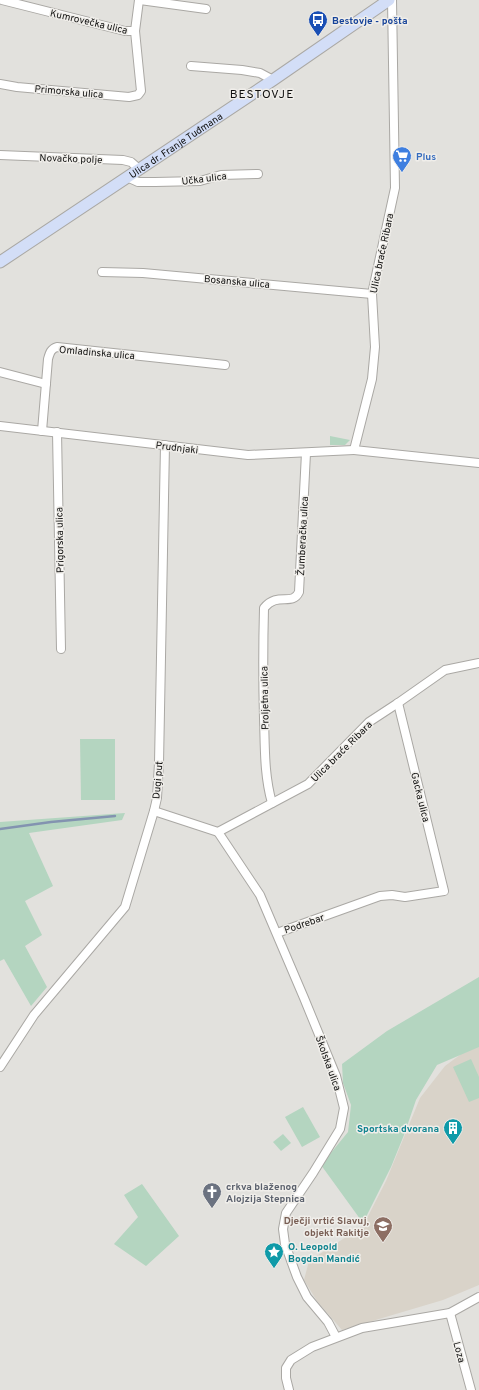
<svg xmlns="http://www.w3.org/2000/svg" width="479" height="1390" viewBox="0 0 479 1390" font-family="Overpass,sans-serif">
<rect width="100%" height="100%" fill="#e2e1dd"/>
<path fill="#d9d3c9" d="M479,1041v244l-36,15 -101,30 -25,-29 -13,-21 5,-19 54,-35 23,-45 34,-83 25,-32z"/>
<g fill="#b4d5c0">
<path d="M330,436l20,4 -5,5h-15z"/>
<path d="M80,739h35v61h-34z"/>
<path d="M125,813l-3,7 -93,13 24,53 -28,15 17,34 -17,11 22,41 -16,19 -27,-47 -4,2v-139z"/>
<path d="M479,977v70l-42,18 -21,35 -12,35 -13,32 -28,56 -42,-58 27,-33 3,-27 -8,-22 -1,-19 45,-33z"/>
<path d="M471,1059l8,18v21l-10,4 -16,-35z"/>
<path d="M303,1107l17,30 -18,10 -17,-30z"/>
<path d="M283,1134l8,9 -10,8 -8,-9z"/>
<path d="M142,1184l37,52 -33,30 -32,-22 24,-27 -14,-22z"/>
</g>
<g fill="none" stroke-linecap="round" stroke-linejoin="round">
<path stroke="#8393b0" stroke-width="2.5" d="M0,829l51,-7 64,-6"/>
<g stroke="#aaa8a4" stroke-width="10">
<g id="minor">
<path d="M140,0l66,9"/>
<path d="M392,0l3,188 -23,106 3,53 -3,32 -18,71 125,13"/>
<path d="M135,31l4,-31"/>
<path d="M191,66l51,4 18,3 13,7"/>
<path d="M0,84l17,3 112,10 9,-2 3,-4 -6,-60h-10l-123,-31"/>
<path d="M0,155l123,5 8,2 8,7"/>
<path d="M127,177l11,5h17l45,-1 21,-6 37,-1"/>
<path d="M102,272l41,1 229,21"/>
<path d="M0,372l46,12"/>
<path d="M0,426l248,29 106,-5"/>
<path d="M42,431l6,-72c2,-7 3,-10 9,-12l168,18"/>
<path d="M57,432l4,217"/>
<path d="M272,803c-8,-28 -7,-56 -8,-85 -1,-37 -1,-73 0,-110 14,-17 28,-1 35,-16l7,-139"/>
<path d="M154,811l64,21 90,-48 61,-62 29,-19 47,-33 34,-7"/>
<path d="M218,832l42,63 44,103 32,78 8,32 -4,21 -27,44 -27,40 -3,16 2,15 12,33 10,20 21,25 8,15"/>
<path d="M277,933l103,-37 12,-1 13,2 39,-6 -46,-188"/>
<path d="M0,1067l34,-52 91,-108 29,-96 3,-13 2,-35 6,-318"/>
<path d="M450,1313l21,77"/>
<path d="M289,1390l-3,-12v-10l5,-8 21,-13 50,-19 88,-15 29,-16"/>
</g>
</g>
<g stroke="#aaa8a4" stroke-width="13">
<g id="secondary">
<path id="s1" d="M0,262l273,-182 116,-80"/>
</g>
</g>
<use href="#minor" stroke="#fff" stroke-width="8"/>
<use href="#secondary" stroke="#d3def7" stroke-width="11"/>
</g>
<defs>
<g id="bus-pin" transform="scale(1)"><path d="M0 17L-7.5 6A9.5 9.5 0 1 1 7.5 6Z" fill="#1a4fb4" stroke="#f0eeea"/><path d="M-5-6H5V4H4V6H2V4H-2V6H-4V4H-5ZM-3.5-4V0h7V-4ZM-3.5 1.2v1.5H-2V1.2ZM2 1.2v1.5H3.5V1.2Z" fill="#fff"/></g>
<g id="supermarket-pin" transform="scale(1)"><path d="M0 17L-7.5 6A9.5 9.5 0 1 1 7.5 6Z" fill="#3f7fe0" stroke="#f0eeea"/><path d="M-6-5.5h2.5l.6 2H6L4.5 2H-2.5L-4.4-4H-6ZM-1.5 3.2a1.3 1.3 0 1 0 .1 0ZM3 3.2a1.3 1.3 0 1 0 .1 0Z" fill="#fff"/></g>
<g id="building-pin" transform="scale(1)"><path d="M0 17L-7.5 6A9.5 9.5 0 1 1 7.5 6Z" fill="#0f9aa8" stroke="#f0eeea"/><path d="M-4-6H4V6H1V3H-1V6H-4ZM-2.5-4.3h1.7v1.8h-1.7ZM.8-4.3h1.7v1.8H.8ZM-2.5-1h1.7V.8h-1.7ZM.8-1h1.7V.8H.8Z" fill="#fff"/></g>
<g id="church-pin" transform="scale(1)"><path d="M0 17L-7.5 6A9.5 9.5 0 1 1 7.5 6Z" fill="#6b7280" stroke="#f0eeea"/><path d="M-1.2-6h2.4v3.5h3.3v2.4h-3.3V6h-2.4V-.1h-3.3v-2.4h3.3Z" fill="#fff"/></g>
<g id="school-pin" transform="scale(1)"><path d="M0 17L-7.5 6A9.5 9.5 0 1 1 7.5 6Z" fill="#8d6e63" stroke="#f0eeea"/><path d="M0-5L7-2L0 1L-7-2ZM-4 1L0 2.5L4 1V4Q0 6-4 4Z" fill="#fff"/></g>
<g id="sight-pin" transform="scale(1)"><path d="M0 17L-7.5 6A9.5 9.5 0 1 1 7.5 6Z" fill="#0f9aa8" stroke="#f0eeea"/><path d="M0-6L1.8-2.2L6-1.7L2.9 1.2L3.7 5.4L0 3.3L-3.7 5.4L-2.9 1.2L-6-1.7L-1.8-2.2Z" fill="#fff"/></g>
</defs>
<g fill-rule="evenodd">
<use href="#bus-pin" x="318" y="20"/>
<use href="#supermarket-pin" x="402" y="156"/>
<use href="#building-pin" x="453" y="1128"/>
<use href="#church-pin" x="212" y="1192"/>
<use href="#school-pin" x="383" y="1226"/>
<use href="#sight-pin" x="274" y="1252"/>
</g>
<g text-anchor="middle" stroke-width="3" stroke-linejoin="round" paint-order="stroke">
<g font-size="10" font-weight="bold" fill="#164399" stroke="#f0eeea" text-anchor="start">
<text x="332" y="24">Bestovje - pošta</text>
</g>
<g font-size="10" fill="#111110" stroke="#f0eeea">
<text transform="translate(89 21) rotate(13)" y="4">Kumrovečka ulica</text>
<text transform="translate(69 91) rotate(5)" y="4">Primorska ulica</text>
<text dy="4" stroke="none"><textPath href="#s1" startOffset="211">Ulica dr. Franje Tuđmana</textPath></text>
<text transform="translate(71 158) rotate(2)" y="4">Novačko polje</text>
<text transform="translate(204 178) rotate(-7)" y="4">Učka ulica</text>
<text transform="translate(381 253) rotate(-78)" y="4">Ulica braće Ribara</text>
<text transform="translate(237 281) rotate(5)" y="4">Bosanska ulica</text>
<text transform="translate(97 352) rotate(5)" y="4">Omladinska ulica</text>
<text transform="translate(177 447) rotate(7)" y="4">Prudnjaki</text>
<text transform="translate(302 536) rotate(-87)" y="4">Žumberačka ulica</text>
<text transform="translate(59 540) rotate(-91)" y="4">Prigorska ulica</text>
<text transform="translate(264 698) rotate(-91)" y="4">Proljetna ulica</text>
<text transform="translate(341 751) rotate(-45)" y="4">Ulica braće Ribara</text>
<text transform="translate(157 780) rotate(-85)" y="4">Dugi put</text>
<text transform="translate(421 797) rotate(76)" y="4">Gacka ulica</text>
<text transform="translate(304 923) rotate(-19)" y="4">Podrebar</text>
<text transform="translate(329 1063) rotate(70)" y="4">Školska ulica</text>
<text transform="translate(460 1352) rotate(75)" y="4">Loza</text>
</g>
<g font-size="10" font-weight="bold" fill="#366cbe" stroke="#f0eeea" text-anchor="start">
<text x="416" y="160">Plus</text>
</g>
<g font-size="10" font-weight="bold" fill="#0d838f" stroke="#f0eeea" text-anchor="end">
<text x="439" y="1132">Sportska dvorana</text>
<text x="288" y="1250" text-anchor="start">O. Leopold<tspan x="288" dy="12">Bogdan Mandić</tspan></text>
</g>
<g font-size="10" font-weight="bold" fill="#5b616d" stroke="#f0eeea" text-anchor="start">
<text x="226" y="1190">crkva blaženog<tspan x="226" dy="12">Alojzija Stepnica</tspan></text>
</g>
<g font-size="10" font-weight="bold" fill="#785e54" stroke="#f0eeea" text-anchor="end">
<text x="369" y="1224">Dječji vrtić Slavuj,<tspan x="369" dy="12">objekt Rakitje</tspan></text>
</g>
<g font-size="12" letter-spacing="1" fill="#111110" stroke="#f0eeea">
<text x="262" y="98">BESTOVJE</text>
</g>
</g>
</svg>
